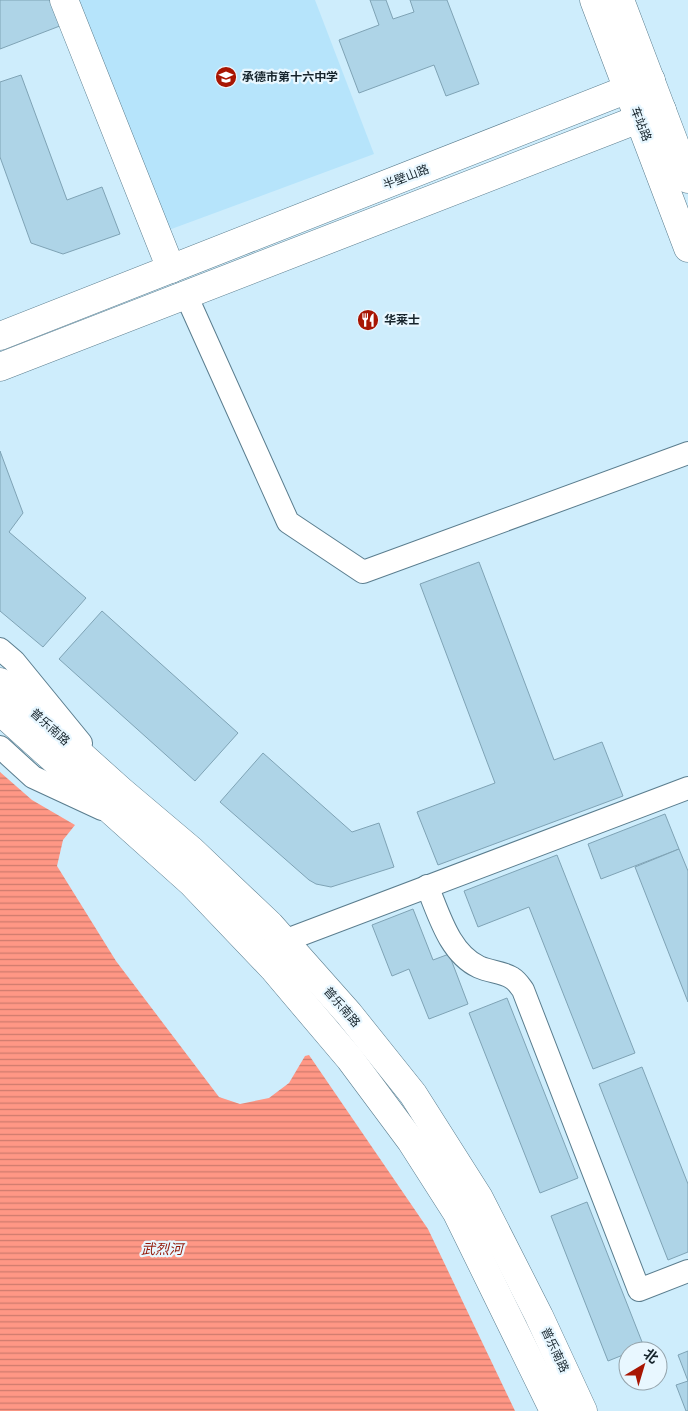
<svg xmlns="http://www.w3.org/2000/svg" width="688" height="1411" viewBox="0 0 688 1411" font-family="'Roboto Serif','Noto Sans SC',serif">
<defs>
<pattern id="water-rules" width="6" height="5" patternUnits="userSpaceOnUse" patternTransform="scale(1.25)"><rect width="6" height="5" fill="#ff9785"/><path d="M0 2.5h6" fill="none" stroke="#cd7b6d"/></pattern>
</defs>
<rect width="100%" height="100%" fill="#ceedfc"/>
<path fill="#b6e4fb" d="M79,0h236l59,154 -208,77z"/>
<path fill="url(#water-rules)" d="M0,772l32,28 43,25 -12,15 -6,26 59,95 103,136 21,7 29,-6 20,-15 16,-27 4,-1 119,174 87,182h-515z"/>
<g fill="#aed4e7" stroke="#7fa3b5">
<path d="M0,0h56l9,24 -65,25z"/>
<path d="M370,0h16l7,19 21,-7 -4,-12h37l32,84 -33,12 -12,-31 -75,28 -20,-53 40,-15z"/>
<path d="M21,75l46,125 35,-13 18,47 -57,20 -32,-11 -31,-86v-75z"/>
<path d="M0,451l23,62 -14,19 77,66 -43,49 -43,-36z"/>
<path d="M479,562l75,198 48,-18 21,54 -185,69 -21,-53 78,-29 -75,-199z"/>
<path d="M102,611l136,122 -43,48 -136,-122z"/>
<path d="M263,753l89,79 27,-9 15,44 -63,20 -15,-3 -7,-4 -89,-78z"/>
<path d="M665,814l14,35 -78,30 -13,-35z"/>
<path d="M679,849l9,22v131l-53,-135z"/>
<path d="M557,855l78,198 -42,16 -64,-162 -51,20 -14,-36z"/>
<path d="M413,909l20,51 16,-6 19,50 -39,15 -20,-50 -17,7 -20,-51z"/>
<path d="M507,998l71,180 -38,15 -71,-180z"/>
<path d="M642,1067l46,117v68l-20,8 -69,-176z"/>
<path d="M587,1202l57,145 -11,4h-5v2l-20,8 -57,-145z"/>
<path d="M688,1351v60h-2l-10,-26 12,-4 -10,-26z"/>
</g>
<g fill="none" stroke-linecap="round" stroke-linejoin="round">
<g stroke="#5a7d8e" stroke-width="24">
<g id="minor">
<path d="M186,295l102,227 75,50 325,-119"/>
<path d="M0,649l14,12 67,82"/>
<path d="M0,747l33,30 69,32"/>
<path d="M427,886c12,28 22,67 52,81 11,5 24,5 33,11 5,3 8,8 11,12l116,300 49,-19"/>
<path d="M284,941l404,-153"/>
</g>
</g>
<g stroke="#5a7d8e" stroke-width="29">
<path id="tertiary" d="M64,0l107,269"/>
</g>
<g stroke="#5a7d8e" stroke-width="29">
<g id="secondary">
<path d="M594,0l94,248"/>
<path d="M620,0l68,179"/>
<path d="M0,336l651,-256"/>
<path d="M0,367l662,-257"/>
<path d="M0,682l120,108 71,60 79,75 79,89 64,80 66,104 60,118 44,95"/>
<path d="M0,711l192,172 81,85 77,91 61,82 46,72 97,198"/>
</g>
</g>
<use href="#minor" stroke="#fff" stroke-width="22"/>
<use href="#tertiary" stroke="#fff" stroke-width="28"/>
<use href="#secondary" stroke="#fff" stroke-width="28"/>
</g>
<defs>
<g id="school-disc" transform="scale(1.125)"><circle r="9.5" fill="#a81603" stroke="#e8f7ff"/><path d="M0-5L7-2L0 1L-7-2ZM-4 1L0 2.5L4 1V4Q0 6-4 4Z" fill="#fff"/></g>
<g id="restaurant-disc" transform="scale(1.125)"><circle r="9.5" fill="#a81603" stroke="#e8f7ff"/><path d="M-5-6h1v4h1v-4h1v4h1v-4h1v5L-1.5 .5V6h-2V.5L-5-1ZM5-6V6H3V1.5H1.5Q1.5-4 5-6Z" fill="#fff"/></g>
</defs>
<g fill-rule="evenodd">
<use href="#school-disc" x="226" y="77"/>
<use href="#restaurant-disc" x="368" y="320"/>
</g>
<g text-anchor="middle" stroke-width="4.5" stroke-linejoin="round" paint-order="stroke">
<g font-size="12" font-weight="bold" fill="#16242c" stroke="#e8f7ff" text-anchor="start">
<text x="242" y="81">承德市第十六中学</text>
<text x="384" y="324">华莱士</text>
</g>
<g font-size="12" fill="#16242c" stroke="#e8f7ff">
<text transform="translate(641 124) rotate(69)" y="4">车站路</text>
<text transform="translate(406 177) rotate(-21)" y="4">半壁山路</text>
<text transform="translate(50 727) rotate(42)" y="4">普乐南路</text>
<text transform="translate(342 1007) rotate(49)" y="4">普乐南路</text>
<text transform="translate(555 1350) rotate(65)" y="4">普乐南路</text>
</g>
<g font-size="14" font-style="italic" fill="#931909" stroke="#e8f7ff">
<text x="162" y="1254">武烈河</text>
</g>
</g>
<g transform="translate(643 1366) rotate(38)"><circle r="24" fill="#e8f7ff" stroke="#94a3ab"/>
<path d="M0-4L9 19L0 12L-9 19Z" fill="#a81603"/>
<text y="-8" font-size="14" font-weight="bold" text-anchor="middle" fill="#16242c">北</text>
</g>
</svg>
